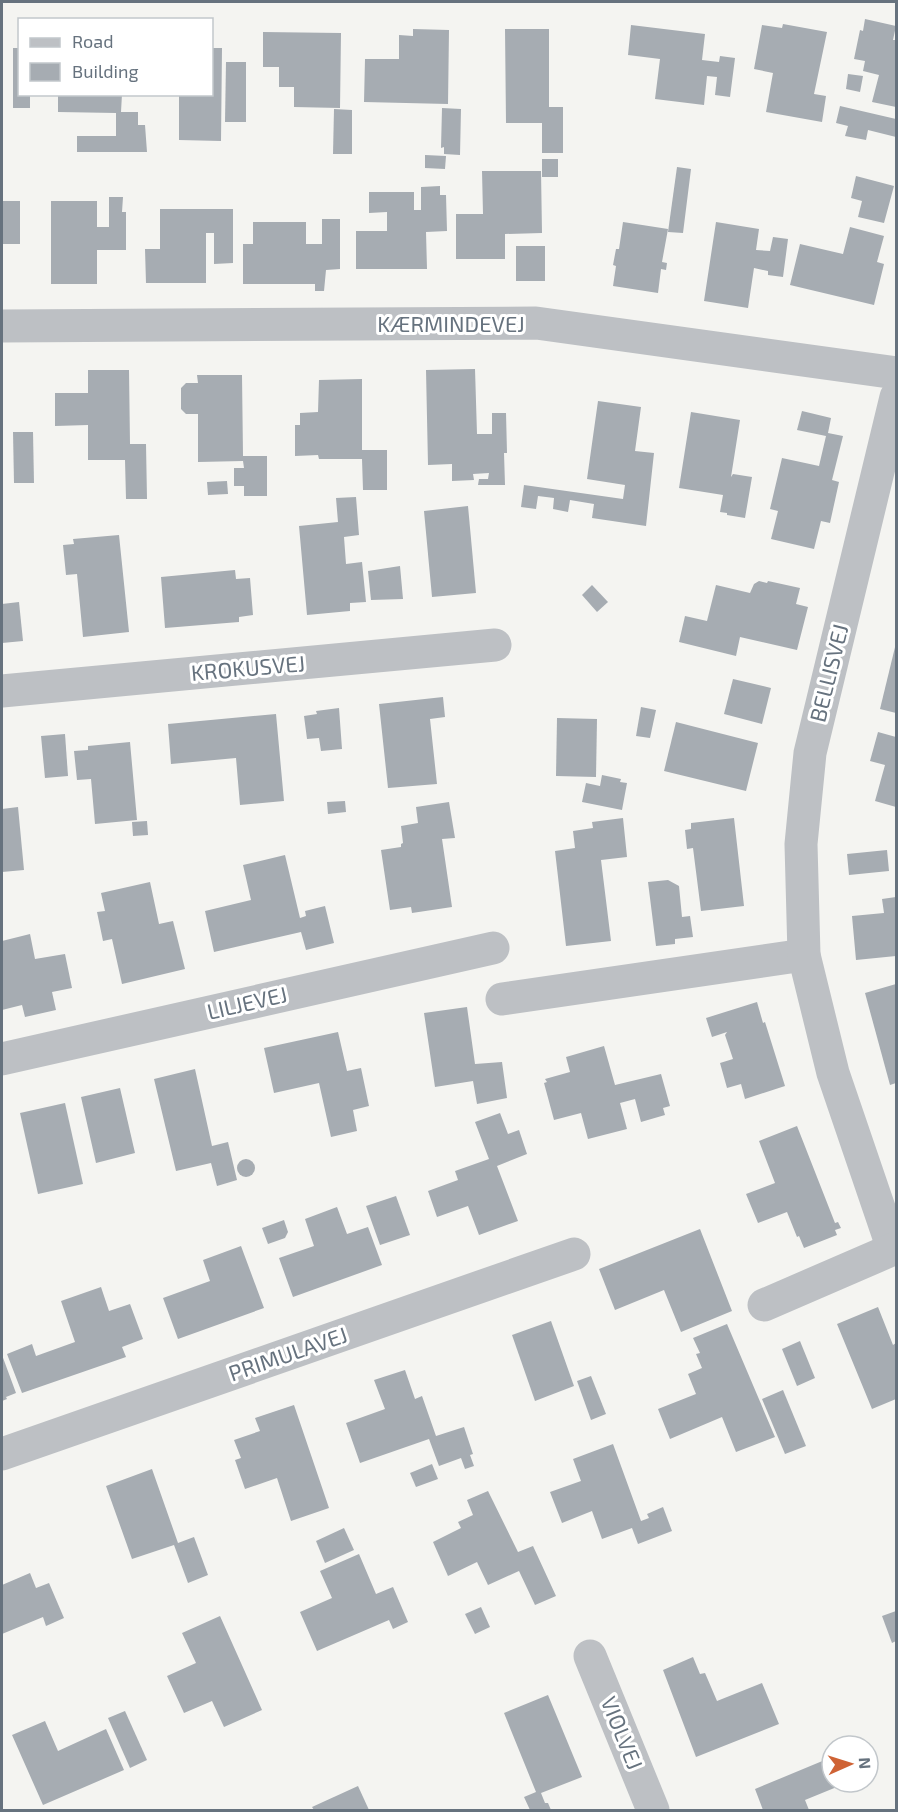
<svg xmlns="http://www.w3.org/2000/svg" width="898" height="1812" viewBox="0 0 898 1812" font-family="'Exo 2',sans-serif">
<rect width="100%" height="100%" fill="#f4f4f1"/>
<g fill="#a6acb2">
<path d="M865,19l31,7 -3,14h3v67l-24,-5 7,-27 -16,-4 2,-10 -11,-2 6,-29 3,1z"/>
<path d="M783,24l44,8 -13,62 12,2 -4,26 -56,-10 7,-39 -19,-4 8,-44 20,3z"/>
<path d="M631,25l74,9 -3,26 17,2 1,-6 15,2 -5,39 -15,-2 2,-18 -10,-1 -3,29 -49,-6 5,-40 -32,-4z"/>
<path d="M413,29l36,1 -1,74 -84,-2 1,-43h34v-24l14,1z"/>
<path d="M505,29h44v78h14v46h-21v-30h-36z"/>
<path d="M263,32l78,1 -1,75 -46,-1v-20h-15v-20h-16z"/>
<path d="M13,48h7v46h10v14h-17z"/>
<path d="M212,48h10l-1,93 -42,-1v-46h33z"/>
<path d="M226,62h20v60h-21z"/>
<path d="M848,74l15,2 -3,16 -14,-3z"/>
<path d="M58,94h64l-1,18h17v13h7l2,27h-70v-16h39v-23l-58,-1z"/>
<path d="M840,106l56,13v18l-28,-7 -2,10 -21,-4 3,-10 -12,-3z"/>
<path d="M442,108l19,1 -1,46 -16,-1v-7l-3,1z"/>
<path d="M334,109l18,1v44h-19z"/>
<path d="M425,155l21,1 -1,13 -20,-1z"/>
<rect x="542" y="159" width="16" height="18"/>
<path d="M677,167l14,2 -8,64 -15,-1z"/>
<path d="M482,171h59l1,62 -37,1v25h-49v-45h27z"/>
<path d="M856,176l38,10 -10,37 -26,-6 4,-16 -11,-3z"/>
<path d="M440,186v9h6l1,36 -21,1 1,37h-71v-38h31v-19l-18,1v-21h45v18h7v-23z"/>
<path d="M109,197h14l-1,15h4v38h-29v34h-46v-83h46v26h12z"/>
<rect x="2" y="201" width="18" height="43"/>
<path d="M160,209h73v54l-19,1v-31h-8v50h-60l-1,-34h15z"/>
<path d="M322,219h18v50l-14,1 -2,21h-9v-7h-72v-40h10v-22h53v22h16z"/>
<path d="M623,222l45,7 -6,33 5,1 -1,7 -5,-1 -3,24 -45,-7 3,-20 -3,-1 3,-16h3z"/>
<path d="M716,222l43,7 -3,21 14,1 3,-14 15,2 -5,38 -15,-2v-4l-14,-3 -6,40 -44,-7z"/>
<path d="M850,227l34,9 -7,26 7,2 -10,41 -84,-20 10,-41 43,10z"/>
<rect x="516" y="246" width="29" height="35"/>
<path d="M475,369l2,65h15v-21h14l1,40h-3l1,32h-27l1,-6h9l1,-6 -16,1 1,6 -22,1v-17l-24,1 -2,-95z"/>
<path d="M88,370h41l1,74h16l1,55h-21l-1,-39h-37v-35l-33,1v-33h33z"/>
<path d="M197,375h45l1,81h24v40h-23v-10h-10v-18h10l-1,-7 -45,1v-48h-12l-5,-5v-21l5,-5h12z"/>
<path d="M362,379v71h25v40h-24l-1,-31h-43l-1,-4 -23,1v-31h5v-12l18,-1 1,-32z"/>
<path d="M598,401l43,6 -6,44 19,2 -8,73 -54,-8 2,-14 -24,-4 -2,12 -15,-3 1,-11 -16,-2 -2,13 -15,-2 3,-22 99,14 2,-14 -38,-6z"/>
<path d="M802,411l29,7 -3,15 15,3 -11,44 7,2 -9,41 -9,-2 -7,28 -43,-10 7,-28 -8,-2 12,-51 37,8 7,-30 -29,-6z"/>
<path d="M691,412l49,8 -9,57 2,-3 19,3 -7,41 -18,-3v-2l-7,-1 3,-17 -44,-7z"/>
<path d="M13,432h20l1,51h-20z"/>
<path d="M227,481l1,13 -20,1 -1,-13z"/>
<path d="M356,497l3,38 -15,2 2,27 16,-2 4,40 -16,1v8l-43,4 -8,-89 39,-4 -2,-24z"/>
<path d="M468,506l8,87 -44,4 -8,-86z"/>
<path d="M119,535l10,97 -46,5 -6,-63 -11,1 -3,-30 11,-1 -1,-5z"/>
<path d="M400,566l3,33 -32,1 -3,-29z"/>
<path d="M235,570l1,9 14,-1 3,37 -14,2v5l-74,6 -4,-51z"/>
<path d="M759,581l8,2 1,-2 32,7 -4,16 12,3 -11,43 -57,-13 -4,19 -57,-14 6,-26 22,5 9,-36 34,8 4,-9z"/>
<path d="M592,585l16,17 -11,10 -15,-17z"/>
<path d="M19,602l4,39 -21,2v-39z"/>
<path d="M896,643v70l-16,-4z"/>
<path d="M733,679l38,9 -9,36 -38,-10z"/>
<path d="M443,697l2,20 -15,2 7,65 -49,4 -9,-84z"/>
<path d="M641,707l15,3 -6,28 -14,-2z"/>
<path d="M339,708l3,41 -21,2 -2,-13 -12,1 -3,-23 13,-2 -1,-3z"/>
<path d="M276,714l8,87 -44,4 -4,-47 -65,6 -3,-40z"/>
<path d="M557,718l40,1 -1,58 -40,-1z"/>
<path d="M676,722l82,21 -12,48 -82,-20z"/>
<path d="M878,732l18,5v70l-21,-6 10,-36 -15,-4z"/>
<path d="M65,734l3,42 -23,2 -4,-42z"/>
<path d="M130,742l7,78 -42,4 -4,-45 -14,1 -3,-29 14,-1v-4z"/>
<path d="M602,775l19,4 -1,3 7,1 -5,27 -40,-8 4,-19 14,3z"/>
<path d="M345,801l1,11 -18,2 -1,-12z"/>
<path d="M449,802l6,36 -13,1 10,68 -40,6 -1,-6 -21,3 -9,-60 20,-3v-3l2,-1 -2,-17 17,-3 -2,-16z"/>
<path d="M18,807l6,63 -22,2v-63z"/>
<path d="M623,818l4,39 -26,3 10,81 -45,5 -11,-95 20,-3 -2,-17 20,-3 -1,-6z"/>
<path d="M734,818l10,88 -43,5 -8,-63 -6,1 -2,-19 6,-1v-6z"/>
<path d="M147,821l1,14 -15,1 -1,-14z"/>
<path d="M887,850l2,21 -40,4 -2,-21z"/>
<path d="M285,855l15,63 6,-2 -1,-5 20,-5 9,37 -28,7 -5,-18 -87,20 -9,-41 46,-11 -8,-35z"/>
<path d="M668,880l11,6 3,31 8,-1 3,21 -18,2v5l-19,2 -8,-64z"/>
<path d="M150,882l9,42 14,-3 12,48 -63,15 -10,-45 -9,2 -6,-29 8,-1 -4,-18z"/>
<path d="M896,897v59l-40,4 -4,-44 32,-3 -2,-14z"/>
<path d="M30,934l5,25 30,-5 7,34 -20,4 4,18 -31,7 -3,-12 -20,5v-69z"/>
<path d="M896,984v99l-6,2 -25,-92z"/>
<path d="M757,1002l6,21 2,-1 20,64 -40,13 -4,-15 -14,4 -7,-25 13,-4 -8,-24 2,-3 -15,5 -6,-19z"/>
<path d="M467,1007l8,57 27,-2 5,36 -30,6 -4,-23 -38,6 -11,-74z"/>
<path d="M338,1032l9,39 14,-3 8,38 -16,4 4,21 -26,6 -12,-54 -45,10 -10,-45z"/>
<path d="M604,1046l11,39 46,-11 9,32 -7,2 2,7 -24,7 -6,-23 -15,4 7,26 -39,10 -7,-26 -27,7 -10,-37 3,-1 -2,-3 25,-7 -4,-15z"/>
<path d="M195,1069l17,77 16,-4 9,38 -20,6 -6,-23 -35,8 -22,-92z"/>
<path d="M120,1088l15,65 -39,10 -15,-66z"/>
<path d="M65,1103l18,81 -45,10 -18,-81z"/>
<path d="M500,1113l8,21 11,-4 8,24 -30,12 21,55 -39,14 -11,-29 -31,11 -9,-26 30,-11 -3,-9 34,-12 -14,-37z"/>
<path d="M797,1126l38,97 3,-1 3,6 -6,2 2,5 -33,13 -5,-12 -2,1 -10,-25 -29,11 -12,-29 29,-11 -16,-42z"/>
<circle cx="246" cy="1168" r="9"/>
<path d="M396,1196l14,39 -30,10 -14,-39z"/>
<path d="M337,1207l10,27 21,-7 14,38 -89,32 -14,-39 35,-12 -9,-27z"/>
<path d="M284,1220l4,12 -3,6 -17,6 -6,-16z"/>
<path d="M700,1229l32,82 -51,21 -17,-42 -49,20 -16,-41z"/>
<path d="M241,1246l23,62 -86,31 -15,-41 47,-17 -7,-21z"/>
<path d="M101,1287l8,24 21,-7 13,35 -21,8 4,10 -104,36 -15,-39 25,-10 4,12 39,-14 -14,-41z"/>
<path d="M878,1307l15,38 3,-2v56l-24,10 -35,-85z"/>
<path d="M551,1321l23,65 -39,15 -23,-66z"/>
<path d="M727,1324l48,113 -39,15 -14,-35 -52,22 -12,-30 38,-15 -8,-20 14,-6 -6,-14 4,-1 -7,-15z"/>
<path d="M800,1341l15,37 -18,8 -15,-37z"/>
<path d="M2,1355l14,38 -10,4 1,2 -5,2z"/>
<path d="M405,1370l10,29 7,-3 14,40 28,-9 9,27 -3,1 4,11 -9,3 -4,-11 -22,8 -10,-27 -69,24 -14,-40 39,-14 -11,-29z"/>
<path d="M591,1376l15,38 -15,6 -14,-39z"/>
<path d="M783,1390l23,56 -21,8 -23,-55z"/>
<path d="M294,1405l35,103 -38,13 -14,-43 -32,11 -10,-29 6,-2 -7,-18 26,-9 -5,-13z"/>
<path d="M613,1444l28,77 8,-3 -2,-4 16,-7 9,24 -34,13 -6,-16 -30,11 -10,-28 -30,12 -12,-31 31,-11 -8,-22z"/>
<path d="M432,1464l6,15 -22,8 -6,-14z"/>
<path d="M152,1469l26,74 16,-6 14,38 -20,8 -14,-38 -42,14 -26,-73z"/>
<path d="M488,1491l30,61 15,-6 23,50 -21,9 -16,-34 -31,14 -11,-23 -29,14 -15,-34 28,-14 -3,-6 15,-7 -6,-15z"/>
<path d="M344,1528l10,22 -29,13 -9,-22z"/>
<path d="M359,1554l17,40 17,-7 15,35 -15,7 -4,-9 -72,31 -17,-39 32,-14 -12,-27z"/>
<path d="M30,1573l6,15 13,-5 15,35 -18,8 -3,-9 -41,17v-49z"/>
<path d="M481,1607l9,20 -15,7 -10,-20z"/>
<path d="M896,1611v30l-4,2 -10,-27z"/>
<path d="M220,1616l42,94 -38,17 -12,-26 -28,12 -17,-37 29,-13 -14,-30z"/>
<path d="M693,1657l7,17 5,-1 12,28 45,-18 17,41 -83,33 -33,-87z"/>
<path d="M548,1695l34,82 -41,16 4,10h3l3,7h-21l-6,-13 12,-5 -32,-79z"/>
<path d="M125,1711l22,49 -17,8 -22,-50z"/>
<path d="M45,1721l13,30 48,-22 18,41 -81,35 -31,-70z"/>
<path d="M832,1757v25h17l-44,18 4,10h-46l-8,-21z"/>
<path d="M358,1786l11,24h-55l-2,-3z"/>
</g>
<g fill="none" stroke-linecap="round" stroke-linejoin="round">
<g stroke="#bdc0c4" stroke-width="33">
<path d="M2,326l534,-3 360,50"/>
<path d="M2,691l493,-46"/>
<path d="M502,999l302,-44"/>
<path d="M2,1059l491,-111"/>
<path d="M893,1249l-60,-176 -29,-118 -3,-111 9,-91 86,-356"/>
<path d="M764,1305l132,-57"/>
<path d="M2,1454l572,-200"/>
<path d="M590,1656l63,154"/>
</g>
</g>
<g text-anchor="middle" stroke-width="6" stroke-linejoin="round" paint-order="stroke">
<g font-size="22" fill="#66727e" stroke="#fff">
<text x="451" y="332">KÆRMINDEVEJ</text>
<text transform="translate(248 668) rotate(-5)" y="8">KROKUSVEJ</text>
<text transform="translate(829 673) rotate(-76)" y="8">BELLISVEJ</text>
<text transform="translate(247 1003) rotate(-13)" y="8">LILJEVEJ</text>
<text transform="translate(288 1354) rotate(-19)" y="8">PRIMULAVEJ</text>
<text transform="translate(622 1733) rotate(68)" y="8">VIOLVEJ</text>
</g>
</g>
<rect width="898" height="1812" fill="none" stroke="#66727e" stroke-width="6"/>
<rect x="18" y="18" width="195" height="78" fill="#ffffff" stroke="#c2c7cb" stroke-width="1.5"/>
<rect x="30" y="38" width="30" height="9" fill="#bdc0c4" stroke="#c2c7cb" stroke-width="1.5"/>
<text x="72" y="48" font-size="18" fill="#66727e">Road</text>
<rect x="30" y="63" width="30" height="18" fill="#a6acb2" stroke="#c2c7cb" stroke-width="1.5"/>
<text x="72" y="78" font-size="18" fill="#66727e">Building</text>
<g transform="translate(850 1764) rotate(87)"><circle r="28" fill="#ffffff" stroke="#c2c7cb" stroke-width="1.5"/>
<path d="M0-4.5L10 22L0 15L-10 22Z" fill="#cf6335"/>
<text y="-9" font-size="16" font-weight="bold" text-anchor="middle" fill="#66727e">N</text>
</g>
</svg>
